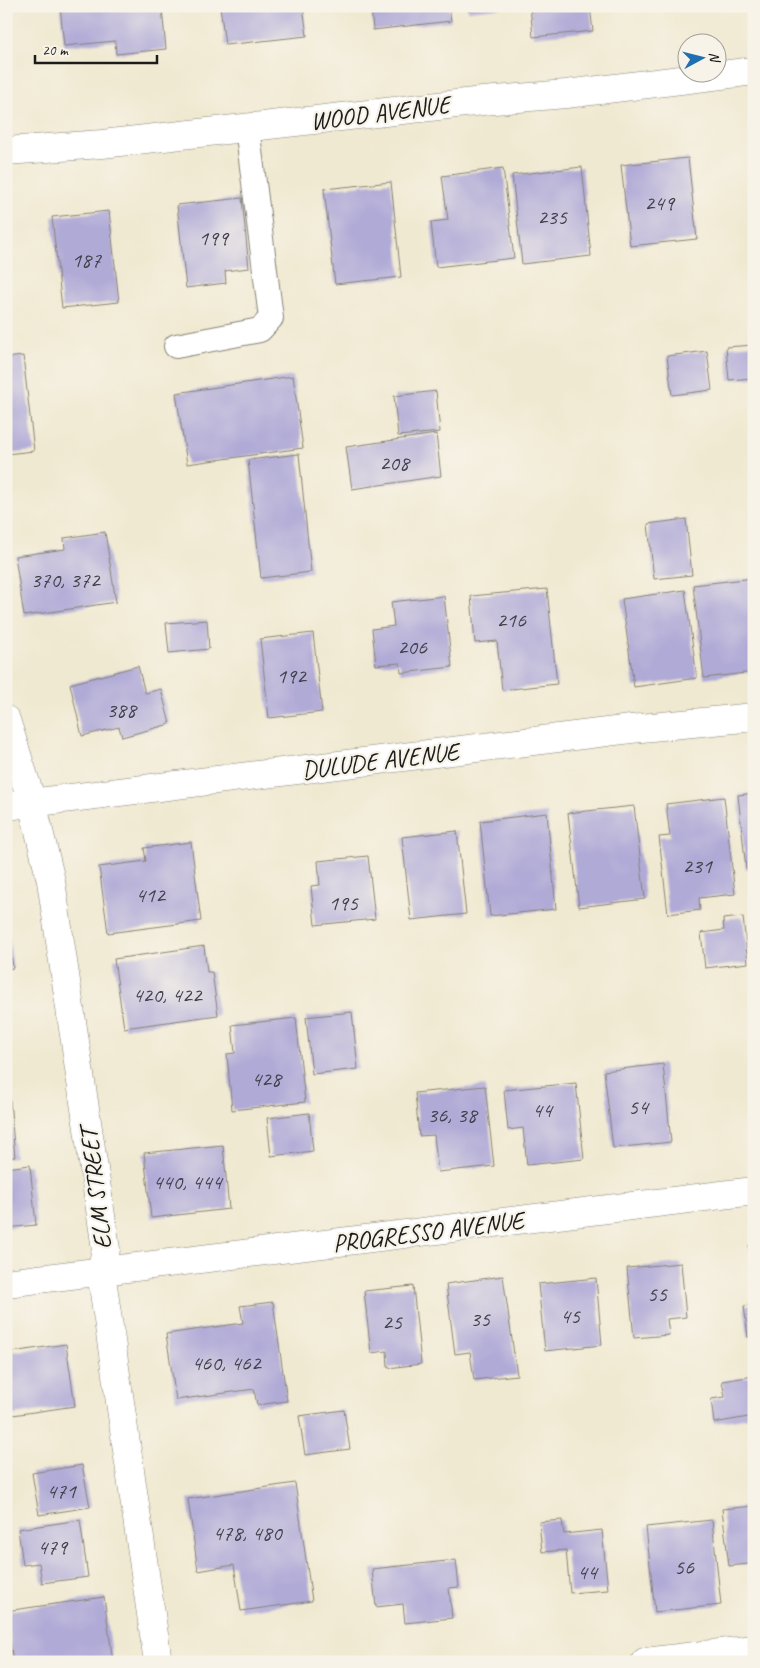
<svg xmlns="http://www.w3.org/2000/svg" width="760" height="1668" viewBox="0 0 760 1668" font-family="Caveat,sans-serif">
<rect width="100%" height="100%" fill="#f7f3e8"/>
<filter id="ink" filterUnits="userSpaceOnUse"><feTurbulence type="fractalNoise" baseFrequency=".02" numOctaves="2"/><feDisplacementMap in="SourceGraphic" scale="10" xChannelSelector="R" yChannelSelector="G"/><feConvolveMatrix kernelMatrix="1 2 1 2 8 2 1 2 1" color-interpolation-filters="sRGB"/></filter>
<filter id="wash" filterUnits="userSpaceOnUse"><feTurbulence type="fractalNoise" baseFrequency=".0096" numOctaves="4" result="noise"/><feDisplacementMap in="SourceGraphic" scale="20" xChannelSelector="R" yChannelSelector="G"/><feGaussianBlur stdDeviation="1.12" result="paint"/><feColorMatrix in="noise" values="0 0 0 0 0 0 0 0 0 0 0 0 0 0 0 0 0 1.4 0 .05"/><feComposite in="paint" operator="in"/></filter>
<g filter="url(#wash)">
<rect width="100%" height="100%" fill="#f0e9d1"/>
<g id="blocks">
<g fill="#b0aad7">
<path d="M60,6h112l-10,3 4,40 -50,5 -1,-13 -51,5z"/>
<path d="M220,6h83l4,30 -82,9z"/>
<path d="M371,6h78l2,15 -78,9z"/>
<path d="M468,6h31v2l-31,3z"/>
<path d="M530,6h60l3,25 -60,6z"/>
<path d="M688,158l9,81 -67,7 -9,-81z"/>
<path d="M582,167l9,89 -69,8 -10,-89z"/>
<path d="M503,168l11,90 -78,9 -5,-45 17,-2 -6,-44z"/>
<path d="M391,182l10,95 -66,7 -11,-95z"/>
<path d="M242,198l7,70 -24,3 1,12 -40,5 -9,-83z"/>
<path d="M109,211l10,91 -57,6 -10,-91z"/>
<path d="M754,345v33l-25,2 -3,-33z"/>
<path d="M707,351l5,39 -40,5 -5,-39z"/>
<path d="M23,356l11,95 -28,3v-96z"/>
<path d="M293,376l10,72 -116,16 -11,-71z"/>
<path d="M436,391l4,41 -42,4 -4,-40z"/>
<path d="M436,434l5,42 -89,13 -6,-42z"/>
<path d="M299,454l12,118 -50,6 -13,-118z"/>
<path d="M686,519l6,56 -38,4 -6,-55z"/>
<path d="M105,532l11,70 -92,14 -9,-60 50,-7 -1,-11z"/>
<path d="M754,578v94l-50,6 -11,-93z"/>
<path d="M547,589l10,95 -55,6 -5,-49 -22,2 -4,-47z"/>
<path d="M685,590l12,88 -63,9 -12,-88z"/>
<path d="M444,596l8,71 -51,6 -1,-10 -24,2 -4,-36 22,-3 -3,-24z"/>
<path d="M207,620l2,29 -40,4 -3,-30z"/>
<path d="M313,633l9,79 -53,6 -9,-79z"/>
<path d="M138,666l7,27 16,-4 9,35 -48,13 -3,-10 -37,9 -12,-52z"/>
<path d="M754,793v75l-8,1 -8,-74z"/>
<path d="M724,797l11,97 -36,4 1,12 -32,4 -9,-77 11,-1 -4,-32z"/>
<path d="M634,806l11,93 -66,8 -11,-94z"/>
<path d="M547,813l9,96 -66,7 -10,-95z"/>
<path d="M457,831l9,83 -55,6 -9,-83z"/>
<path d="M191,842l10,79 -93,12 -9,-66 47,-6 -2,-13z"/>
<path d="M368,856l7,63 -60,6 -4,-39 9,-1 -2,-24z"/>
<path d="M6,916l7,52 -7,1z"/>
<path d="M743,917l5,46 -43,5 -4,-35 23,-3 -1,-11z"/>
<path d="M204,946l3,26h5l6,43 -94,13 -10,-69z"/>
<path d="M352,1012l6,57 -46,5 -6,-57z"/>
<path d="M296,1018l9,84 -73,8 -5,-56 8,-1 -3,-28z"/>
<path d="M663,1064l8,78 -58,6 -9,-77z"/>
<path d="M576,1083l8,76 -57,6 -4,-37 -15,2 -4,-40z"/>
<path d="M485,1086l9,80 -56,6 -4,-37 -15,1 -4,-43z"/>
<path d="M6,1089h3l6,68 -9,1z"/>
<path d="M309,1113l4,38 -42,5 -4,-38z"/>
<path d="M223,1145l6,64 -78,9 -7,-65z"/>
<path d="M30,1165l6,60 -30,3v-60z"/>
<path d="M754,1244v27h-1l-4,-26z"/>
<path d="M681,1263l5,54 -19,2 2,16 -35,3 -7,-70z"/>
<path d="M503,1276l14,99 -43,5 -4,-28 -15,2 -9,-70z"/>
<path d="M596,1278l6,67 -57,6 -7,-67z"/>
<path d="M413,1286l8,78 -33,4 -1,-17 -16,2 -7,-62z"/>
<path d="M273,1302l14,99 -30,4 -3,-16 -78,11 -10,-66 77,-11 -3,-17z"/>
<path d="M754,1304v33h-6l-4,-31z"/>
<path d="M6,1331h3l3,21 54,-8 9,62 -69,10z"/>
<path d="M754,1376v40l-40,7 -3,-24 14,-2 -3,-16z"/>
<path d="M344,1410l6,39 -45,6 -6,-39z"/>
<path d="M82,1465l8,42 -51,8 -7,-42z"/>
<path d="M295,1483l17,118 -71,10 -7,-46 -36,6 -10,-72z"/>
<path d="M754,1506v87h-1l-4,-29 -20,2 -7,-57z"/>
<path d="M80,1520l8,57 -46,6 -3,-20 -16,2 -5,-36z"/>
<path d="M562,1520l2,14 38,-4 6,60 -38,3 -4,-43 -24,2 -3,-30z"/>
<path d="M712,1520l9,85 -66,7 -9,-85z"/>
<path d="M456,1560l3,27 -10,1 3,30 -47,5 -2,-19 -27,3 -4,-38z"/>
<path d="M104,1597l9,65h-100l-7,-51z"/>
</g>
</g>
</g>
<g filter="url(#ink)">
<use href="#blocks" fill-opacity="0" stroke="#868276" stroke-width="1"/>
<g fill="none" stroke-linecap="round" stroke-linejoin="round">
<g stroke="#868276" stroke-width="26">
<path id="service" d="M176,346l84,-16 11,-12 -24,-191"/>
</g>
<g stroke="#868276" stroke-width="29">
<g id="minor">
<path d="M6,806l625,-77 123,-12"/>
<path d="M6,1283l748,-92"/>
<path d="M645,1662l109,-13"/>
</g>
</g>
<g stroke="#868276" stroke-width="29">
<g id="tertiary">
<path d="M6,151l96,-7 381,-43 83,-7 188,-23"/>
<path d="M6,720l26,82 19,79 55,368 -5,23 57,390"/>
</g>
</g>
<use href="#service" stroke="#fff" stroke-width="24"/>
<use href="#minor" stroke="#fff" stroke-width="28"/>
<use href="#tertiary" stroke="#fff" stroke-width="28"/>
</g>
</g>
<g text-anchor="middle" stroke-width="4.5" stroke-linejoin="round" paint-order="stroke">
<g font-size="22" fill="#41404b">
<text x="659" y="210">249</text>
<text x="552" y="224">235</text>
<text x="213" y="245">199</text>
<text x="86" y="267">187</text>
<text x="394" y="470">208</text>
<text x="65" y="587">370, 372</text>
<text x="511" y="627">216</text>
<text x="412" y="654">206</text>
<text x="291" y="683">192</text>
<text x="121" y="717">388</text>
<text x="697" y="873">231</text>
<text x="150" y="902">412</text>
<text x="343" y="910">195</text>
<text x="167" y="1002">420, 422</text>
<text x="266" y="1086">428</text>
<text x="638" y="1114">54</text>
<text x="542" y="1117">44</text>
<text x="452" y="1122">36, 38</text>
<text x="187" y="1189">440, 444</text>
<text x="657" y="1301">55</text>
<text x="570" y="1323">45</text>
<text x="480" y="1326">35</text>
<text x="392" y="1329">25</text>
<text x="226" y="1370">460, 462</text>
<text x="61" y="1498">471</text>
<text x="247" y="1540">478, 480</text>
<text x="52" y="1554">479</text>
<text x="684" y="1574">56</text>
<text x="587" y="1579">44</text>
</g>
<g font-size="25" fill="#1c1c1c" stroke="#f7f3e8">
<text transform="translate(380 112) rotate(-7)" y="9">WOOD AVENUE</text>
<text transform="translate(380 760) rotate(-7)" y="9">DULUDE AVENUE</text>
<text transform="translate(95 1189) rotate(-97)" y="9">ELM STREET</text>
<text transform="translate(428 1231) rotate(-7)" y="9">PROGRESSO AVENUE</text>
</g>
</g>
<rect width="760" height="1668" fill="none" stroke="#f7f3e8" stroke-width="25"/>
<g transform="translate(702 58) rotate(83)"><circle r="24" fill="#f7f3e8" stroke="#9f9d96"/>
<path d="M0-4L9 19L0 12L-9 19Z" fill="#1f6fb2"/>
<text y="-8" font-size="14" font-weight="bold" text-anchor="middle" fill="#1c1c1c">N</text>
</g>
<path d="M35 55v8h122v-8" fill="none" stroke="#1c1c1c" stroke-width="2.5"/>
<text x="42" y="55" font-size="15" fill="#1c1c1c" stroke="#f7f3e8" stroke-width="4" paint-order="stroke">20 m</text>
</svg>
